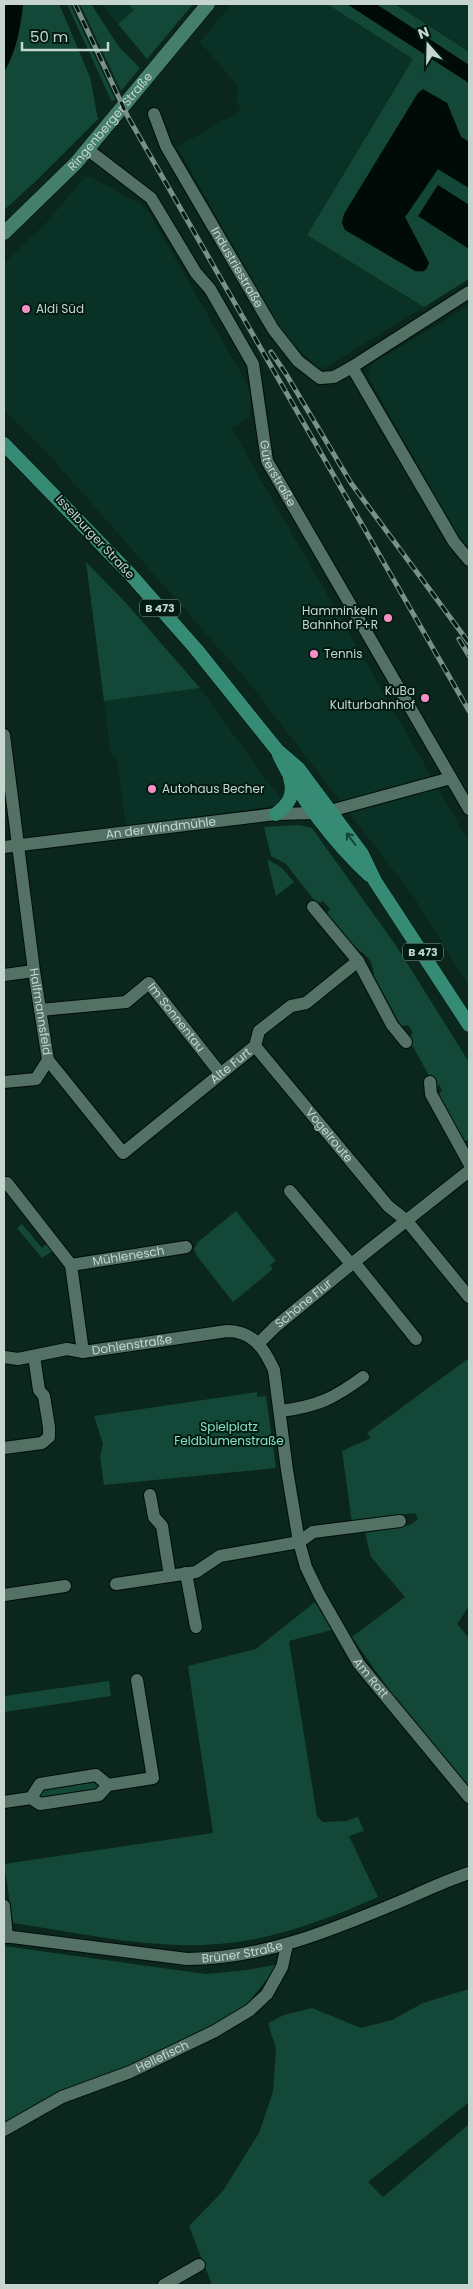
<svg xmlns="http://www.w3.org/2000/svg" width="473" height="2289" viewBox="0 0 473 2289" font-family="Poppins,sans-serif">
<rect width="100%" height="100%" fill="#0a261d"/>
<g fill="#0a3125">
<path d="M101,4h27l6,6 -16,14z"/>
<path d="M231,4h96l86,55 -106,176 117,72 -99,61 -8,-1 -26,-25 -12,-15 -102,-180 64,-37 -5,-10 2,-13 -28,-34 -11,-10z"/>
<path d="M395,4h74v48z"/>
<path d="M85,177h6l49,27 9,9 96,167 5,13v24l-18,12 237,413v145l-55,-90 -164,-213 -199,-227 -47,-47v-147l41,-39z"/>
<path d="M469,306v240l-9,-6 -92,-164 3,-11 5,-4z"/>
<path d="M200,688l81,112 -6,5 -21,4 -128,17 -10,-70h-5l-7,-55z"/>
</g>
<g fill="#134838">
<path d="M23,4h36l31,73 8,42 -62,62 -32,29v-138c12,-21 16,-44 19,-68z"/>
<path d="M67,4h3l45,95 -3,3z"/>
<path d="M80,4h11l28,43 21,21 -19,23z"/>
<path d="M128,4h65l-46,55 -29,-35 16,-14z"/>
<path d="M327,4h20l122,79v59l-8,-5 -14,-34 -29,-10 -73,121 -3,9 80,49 4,-2 3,-7 -24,-46 33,-48 31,19v17l-31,-20 31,63v31l-45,28 -117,-72 106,-176z"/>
<path d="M376,4h19l74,48v13z"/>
<path d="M86,562l41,42 73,84 -96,13z"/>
<path d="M299,825l13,3 85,119 72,115v77l-3,2 -4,-1 -24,-44 4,-6 -3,-5 -4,1 -27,-48 5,-5 -5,-8 -7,1 -27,-50c-1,-21 -12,-22 -25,-33 -8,-8 -15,-19 -23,-28l4,-6 -7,-8 -6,3 -31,-40 -15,-8 -7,-29z"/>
<path d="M267,859l15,9 12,14 -18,14z"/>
<path d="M236,1211l40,50 -6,4 3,4 -40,33 -36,-46 -3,-7 4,-7z"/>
<path d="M22,1224l20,24 6,-5 6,7 -12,8 -25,-30z"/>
<path d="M469,1358v248l-12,18 12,14v148l-73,-86 -44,-63 53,-40 -34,-40 -6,-24 45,-8 8,-6 -3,-6 -63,9 -10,-71 29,-13 -4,-5z"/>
<path d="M257,1392v5l9,-1 10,72 -172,17 -4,-28 3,-13 -9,-28z"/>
<path d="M315,1602l17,28 -43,11 28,175 6,6 23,-1 12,-4 6,14 -15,5 29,61c-55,24 -115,47 -176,48 -63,2 -127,-13 -189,-22l-9,-59 209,-31 -25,-167 68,-17z"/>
<path d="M109,1681l2,15 -107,16v-16z"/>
<path d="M94,1780l4,3 -1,6 -52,9 -5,-1 -1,-6 2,-2z"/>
<path d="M4,1946l202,28 41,-4 32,-6 -35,44 -24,15 -216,101z"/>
<path d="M469,1989v113l-101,80 15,15 86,-73v161h-257l-23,-59 34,-35 36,-58 14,-41 3,-43 -8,-26 16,-8 28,-7 49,20 31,-8 31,-17z"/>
</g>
<g fill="#000a06">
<path d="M4,4h19c-3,25 -6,46 -19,68z"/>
<path d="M347,4h29l93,61v18z"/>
<path d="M423,89l24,14 14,34 8,5v46l-31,-19 -33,48 24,46c-3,8 -6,9 -14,8l-70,-41 -3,-7 2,-9 74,-121z"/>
<path d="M438,185l31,20v44l-51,-33z"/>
</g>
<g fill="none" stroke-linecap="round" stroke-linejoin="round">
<g stroke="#000e07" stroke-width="14">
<g id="minor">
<path id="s1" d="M154,114l12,32 107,183 25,32 22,17 14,-1 18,-10 117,-75"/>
<path id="s2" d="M87,149l64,49 45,75 14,16 43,75 14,97 202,348"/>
<path d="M352,367l102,175 15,18"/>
<path id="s3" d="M4,735l30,236 14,89 75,93 132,-107 4,-15 32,-25 15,-3 52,-42"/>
<path d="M330,811l121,-33"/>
<path id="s4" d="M4,847l272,-33 40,-1"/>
<path d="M313,907l45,54 34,64 14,17"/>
<path d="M4,975l30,-4"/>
<path id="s5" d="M40,1010l86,-8 23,-19 71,90"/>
<path id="s6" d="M255,1046l133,160 19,15 62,76"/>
<path d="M4,1082l32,-3 12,-19"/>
<path d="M430,1082l1,12 38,69"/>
<path d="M7,1183l64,82"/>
<path d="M290,1191l61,73"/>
<path d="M354,1262l62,77"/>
<path id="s7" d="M258,1344l17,-17 79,-65 115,-91"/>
<path id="s8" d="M83,1352l-12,-87 115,-18"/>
<path id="s9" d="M4,1357l14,2 49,-10 16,3 144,-21c26,0 37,17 47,39l13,100 12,72 7,25 13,27 40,70 110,133"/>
<path d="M281,1411c37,-5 52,-12 82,-34"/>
<path d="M4,1448l38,-5 7,-6v-10l-5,-31 -5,-6 -5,-34"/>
<path d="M150,1495l4,22 8,9 8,50"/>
<path d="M186,1573l10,54"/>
<path d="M116,1584l80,-12 24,-16 79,-14 14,-10 87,-11"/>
<path d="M4,1595l61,-9"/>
<path d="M108,1785l45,-7 -16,-98"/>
<path d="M4,1802l27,-4 9,6 59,-9 9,-10 -12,-10 -56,9 -9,14"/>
<path d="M4,1906l3,31"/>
<path id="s10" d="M4,1936l183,23c78,-1 140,-27 212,-57 23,-10 46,-21 70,-29"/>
<path id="s11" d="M4,2130l58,-33 68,-25 85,-41 35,-21 17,-16 15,-27 5,-22"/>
<path d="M164,2285l35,-20"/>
</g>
</g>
<g stroke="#000e07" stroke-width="15">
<g id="secondary">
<path id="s12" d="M4,233l72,-70 132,-159"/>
</g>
</g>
<g stroke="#000e07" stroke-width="15">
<g id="primary">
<path d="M4,444l126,130 66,75 81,101 21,18 64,86 13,27 94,144"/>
<path d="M279,755c20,42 56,88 90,120"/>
<path d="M276,814c13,-10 19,-19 14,-36"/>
</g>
</g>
<use href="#minor" stroke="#547166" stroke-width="12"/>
<use href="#secondary" stroke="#457e6c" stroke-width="14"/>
<use href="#primary" stroke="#358b73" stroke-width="14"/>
<g stroke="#7a8f87" stroke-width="5">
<g id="rail">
<path d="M75,4l53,113 341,594"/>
<path d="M271,352l15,22 65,109 118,160"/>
<path d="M459,639l10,17"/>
</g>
</g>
<use href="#rail" stroke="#021c14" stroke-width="3" stroke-dasharray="9" stroke-linecap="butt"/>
</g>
<defs><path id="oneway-shaft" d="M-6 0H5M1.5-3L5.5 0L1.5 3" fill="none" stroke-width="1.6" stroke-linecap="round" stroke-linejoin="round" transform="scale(1.25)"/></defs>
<use stroke="#144335" href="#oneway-shaft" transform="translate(351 839) rotate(-127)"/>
<g fill="#fa8fc6" stroke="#021c14" stroke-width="2">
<circle cx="26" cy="309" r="5"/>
<circle cx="388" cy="618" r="5"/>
<circle cx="314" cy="654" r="5"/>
<circle cx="425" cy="698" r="5"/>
<circle cx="152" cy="789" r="5"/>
</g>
<g text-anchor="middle" stroke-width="4" stroke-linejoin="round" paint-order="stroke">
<g fill="#021c14" stroke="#8b9e97" stroke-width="1">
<rect x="140" y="599.5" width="40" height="17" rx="4"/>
<rect x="403" y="943.5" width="40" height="17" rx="4"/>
</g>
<g font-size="11" font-weight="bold" fill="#c6d6cf">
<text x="160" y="612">B 473</text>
<text x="423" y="956">B 473</text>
</g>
<g font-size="12" fill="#c6d6cf" stroke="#021c14">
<text dy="4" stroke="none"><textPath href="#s12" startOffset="154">Ringenberger Straße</textPath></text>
<text dy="4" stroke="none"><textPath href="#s1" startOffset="175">Industriestraße</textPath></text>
<text dy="4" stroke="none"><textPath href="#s2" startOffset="389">Güterstraße</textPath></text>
<text transform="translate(95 537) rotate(47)" y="4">Isselburger Straße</text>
<text dy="4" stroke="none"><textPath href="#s4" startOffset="158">An der Windmühle</textPath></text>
<text dy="4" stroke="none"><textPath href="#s3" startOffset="279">Halfmannsfeld</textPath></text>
<text dy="4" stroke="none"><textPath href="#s5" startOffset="160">Im Sonnentau</textPath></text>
<text dy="4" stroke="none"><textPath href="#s3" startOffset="586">Alte Furt</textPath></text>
<text dy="4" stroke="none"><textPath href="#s6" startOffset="116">Vogelroute</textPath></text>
<text dy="4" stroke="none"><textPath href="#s8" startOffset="146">Mühlenesch</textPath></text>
<text dy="4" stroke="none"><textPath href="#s7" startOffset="61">Schöne Flur</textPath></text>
<text dy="4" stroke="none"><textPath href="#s9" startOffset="130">Dohlenstraße</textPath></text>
<text dy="4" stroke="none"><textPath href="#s9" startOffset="620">Am Rott</textPath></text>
<text dy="4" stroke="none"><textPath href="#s10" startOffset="240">Brüner Straße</textPath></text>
<text dy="4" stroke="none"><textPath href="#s11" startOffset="175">Hellefisch</textPath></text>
</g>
<g font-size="12" fill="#c6d6cf" stroke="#021c14" text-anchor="start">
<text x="36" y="313">Aldi Süd</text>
<text x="378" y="615" text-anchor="end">Hamminkeln<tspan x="378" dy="14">Bahnhof P+R</tspan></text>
<text x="324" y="658">Tennis</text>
<text x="415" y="695" text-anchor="end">KuBa<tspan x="415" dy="14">Kulturbahnhof</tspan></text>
<text x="162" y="793">Autohaus Becher</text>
</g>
<g font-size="12" fill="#8ae0c1" stroke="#021c14">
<text x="229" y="1431">Spielplatz<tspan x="229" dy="14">Feldblumenstraße</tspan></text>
</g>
</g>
<rect width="473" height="2289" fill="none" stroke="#c6d6cf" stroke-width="10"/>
<g transform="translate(428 45) rotate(340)" stroke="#021c14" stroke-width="4" paint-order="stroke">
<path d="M0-4L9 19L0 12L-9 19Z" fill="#c6d6cf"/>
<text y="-8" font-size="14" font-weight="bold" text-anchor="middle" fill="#c6d6cf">N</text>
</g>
<path d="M22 42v8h86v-8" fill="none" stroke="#c6d6cf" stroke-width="2.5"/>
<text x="30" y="42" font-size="15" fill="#c6d6cf" stroke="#021c14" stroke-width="4" paint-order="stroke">50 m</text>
</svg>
